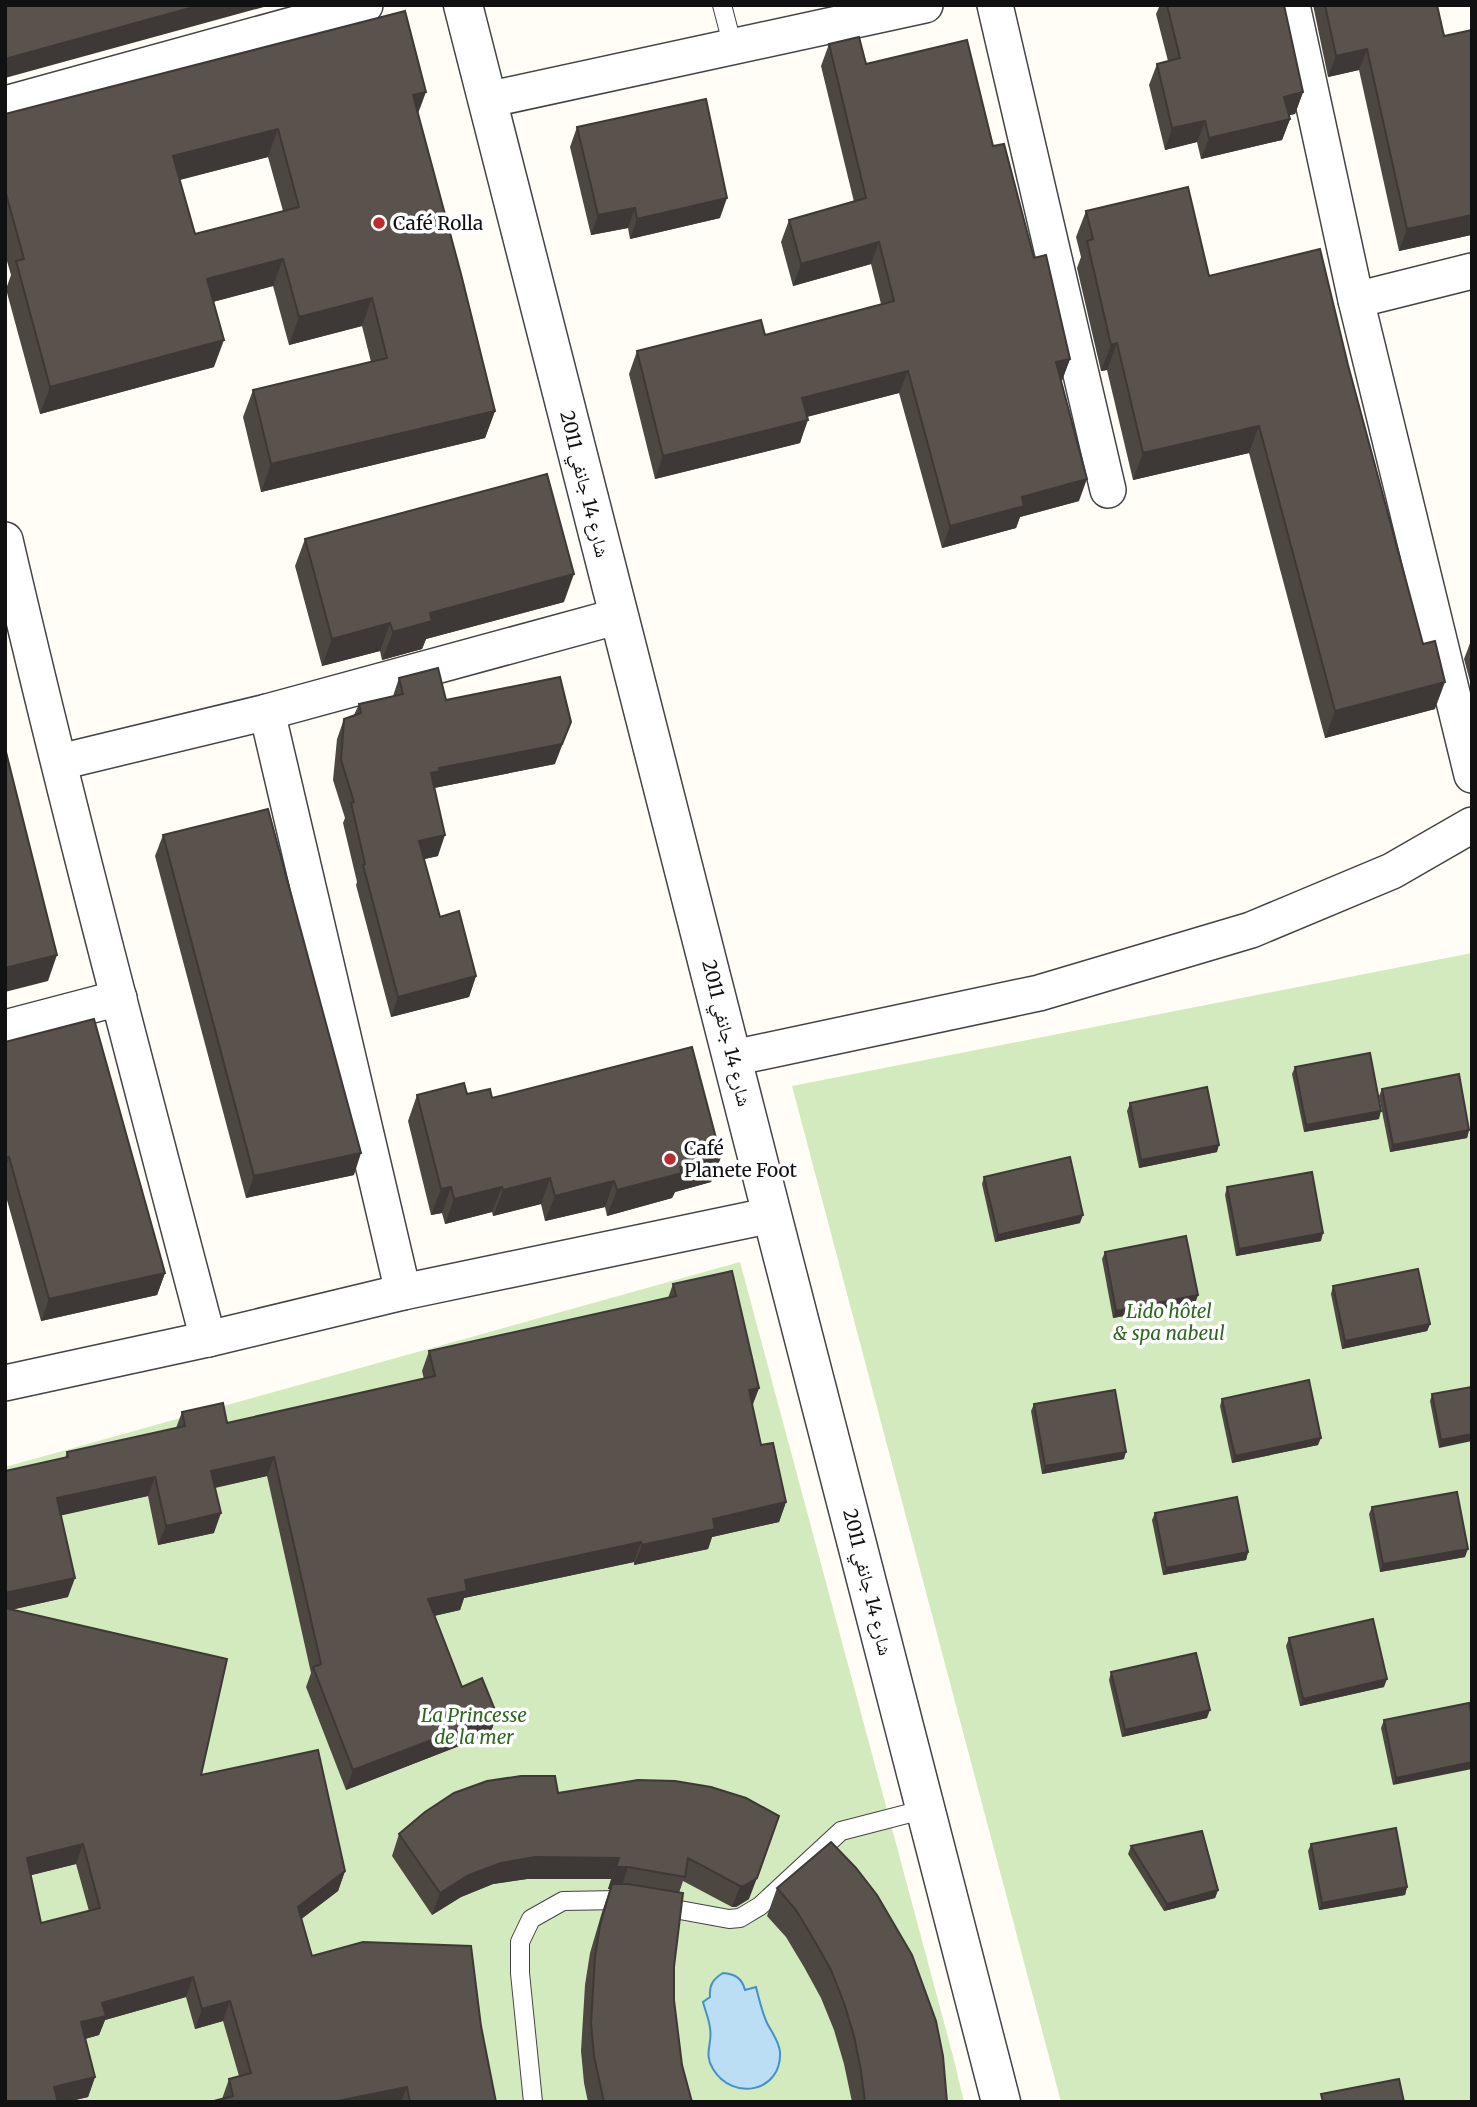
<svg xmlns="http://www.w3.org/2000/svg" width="1477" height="2107" viewBox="0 0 1477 2107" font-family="Merriweather,'Noto Naskh Arabic',serif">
<rect width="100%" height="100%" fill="#fffdf5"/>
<g fill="#d3e9be">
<path d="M1472,953v1149h-411l-269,-1016z"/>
<path d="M740,1262l213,794 11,46h-959v-635z"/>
</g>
<path fill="#bbdef4" stroke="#4591c8" stroke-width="2" d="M723,1973c12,1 19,5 22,17l11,-3c3,12 6,25 11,36 5,10 12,18 13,29 2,40 -47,50 -67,17 -10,-16 0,-25 -3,-41 -1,-9 -5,-18 -7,-26l7,-5c-1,-12 3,-18 13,-24z"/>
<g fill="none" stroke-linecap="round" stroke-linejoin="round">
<g stroke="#444" stroke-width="20">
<g id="service">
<path d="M722,5l11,42"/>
<path d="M658,1906l71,13 11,-1 20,-12 81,-75 85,-22"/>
<path d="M533,2102l-13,-129v-31l11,-23 32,-18 56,-1 11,2"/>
</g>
</g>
<g stroke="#444" stroke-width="38">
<g id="minor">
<path d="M995,5l113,485"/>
<path d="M1292,5l64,295 116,475"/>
<path d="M487,100l438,-95"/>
<path d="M5,104l360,-99"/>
<path d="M1356,300l116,-29"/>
<path d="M5,540c62,267 133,533 203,799"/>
<path d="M267,712l136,580"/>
<path d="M60,762l207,-50 352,-96"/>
<path d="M5,1028l114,-30"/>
<path d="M733,1058l306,-65 212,-63 141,-59 80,-46"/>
<path d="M5,1383l203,-44 195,-47 369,-77"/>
</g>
</g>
<g stroke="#444" stroke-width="41">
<path id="tertiary" d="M463,5l309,1210 229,887"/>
</g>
<use href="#service" stroke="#fff" stroke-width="18"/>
<use href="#minor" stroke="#fff" stroke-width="35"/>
<use href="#tertiary" stroke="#fff" stroke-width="38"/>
</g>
<g fill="#4d4742" fill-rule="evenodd">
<path d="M1160,5h124l19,87 -8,22 -6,1 1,4 -8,21 -81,19 -4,-17 -32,8 -16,-65 8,-21 11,-3 -12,-47z"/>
<path d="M1313,5h124l7,31 28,-6v202l-1,3 -72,16 -40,-181 -31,7z"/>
<path d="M829,44l37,20 127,82 77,213 -9,22 18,120 -59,16 -4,11 -74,20 -43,-155 -92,24 -7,26 -145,36 -26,-105 8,-23 128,-16 116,-31 -10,-40 -78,22 -12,-44 8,-22 65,-18 -33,-136z"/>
<path d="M5,114h413l77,297 -10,27 -224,54 -18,-75 10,-27 118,-28 -9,-36 -73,19 -16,-59 -60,16 1,65 -174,47 -34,-125 5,-14 -6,-21zM268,157l15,54 -88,23 -15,-54z"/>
<path d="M577,127l143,91 -90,21 -2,-11 -37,7 -21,-88z"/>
<path d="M1086,211l123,65 139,89 87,344 -110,29 -76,-285 -116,27 -26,-110 -6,1 -24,-103 4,-11 -5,-20z"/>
<path d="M305,539l259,63 -138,37 -4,10 -40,11 -2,-9 -58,15 -27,-100z"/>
<path d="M1472,638v51l-8,-30z"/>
<path d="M399,678l47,22 109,64 -121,24 4,68 -14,3 16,58 36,59 -7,21 -78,20 -35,-132 1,-3 -14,-59 2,-5 -12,-38 4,-41 7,-20 10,-4 5,-11 34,-8z"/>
<path d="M163,835l191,340 -108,23 -91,-342z"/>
<path d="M5,1042l160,231 -8,22 -116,26 -36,-128z"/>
<path d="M1295,1067l84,52 -75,13 -12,-58z"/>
<path d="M1382,1089l87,41 -2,8 -77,14 -11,-56z"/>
<path d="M467,1094l25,4 229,59 -10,25 -36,10 -3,6 -65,18 -2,-9 -60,14 -4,-17 -48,12 -1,-4 -47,12 -3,-11 -11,2 -23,-94 9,-26z"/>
<path d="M1130,1103l87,49 -78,16 -12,-57z"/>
<path d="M984,1177l96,46 -85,19 -13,-58z"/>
<path d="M1227,1187l94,54 -85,15 -11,-61z"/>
<path d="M1105,1252l93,43 -3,8 -82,15 -11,-59z"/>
<path d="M673,1284l86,104 -7,17 9,40 25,57 -7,20 -67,15 -4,12 -74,16v-3l-170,36 -4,12 -26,6 28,71 35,28 -7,19 -144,56 -40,-103 5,-14 -44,-197 -52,12 -1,45 -56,12 -10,-49 -87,19 7,82 -57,13 190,165 144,96 -7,20 -37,28 11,37 169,70 15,76h-286l12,-3 7,-20 10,-3 -16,-55 -28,8 -9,-32 -81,23 -6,15 -14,4 10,38 -7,20 -21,5h-62v-631l60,-13 2,-6 109,-24 6,-16 45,11 197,-44 -2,-8 7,-20 239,-53zM76,1864l13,47 -48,12 -10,-48z"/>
<path d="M1333,1286l97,38 -3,7 -85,18 -11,-55z"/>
<path d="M1472,1387l-33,61 -9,-47 2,-7z"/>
<path d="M1222,1399l96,46 -86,18 -12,-57z"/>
<path d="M1034,1404l90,55 -82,15 -11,-63z"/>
<path d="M1372,1507l93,50 -85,15 -11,-58z"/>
<path d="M1155,1513l93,39 -2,8 -83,15 -11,-55z"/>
<path d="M1289,1638l95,49 -84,19 -14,-60z"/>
<path d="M1111,1672l96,46 -85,19 -13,-57z"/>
<path d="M1469,1703l-76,82 -12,-57 3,-8z"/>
<path d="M675,1781l74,118 -13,8h-4l-49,-26 -4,12 -5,74v33l8,65 10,37h-104l-4,-19 -3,-32 4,-66 5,-32 12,-41 8,-23h-2l3,-10h-84l-34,5 -32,13 -29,18 -40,-59 7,-22 159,-41z"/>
<path d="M831,1842l116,260h-95l-8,-38 -10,-34 -13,-32 -17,-31 -18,-30 -19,-21 10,-28z"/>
<path d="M1311,1844l96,43 -2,8 -86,15 -11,-59z"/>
<path d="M1131,1846l87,44 -3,8 -51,13 -36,-57z"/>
</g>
<g fill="#3e3936">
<path d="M201,5h70l-266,73v-19z"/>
<path d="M1367,49l-8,21 -31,7 8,-21z"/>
<path d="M426,92l-10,27 -3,-24z"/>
<path d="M1303,92l-8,22 -19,4 8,-21z"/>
<path d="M1290,119l-8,21 -81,19 8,-21z"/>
<path d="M1205,121l-8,21 -32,8 7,-22z"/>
<path d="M278,129l-10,28 -105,27 10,-28z"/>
<path d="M727,198l-7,20 -90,21 7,-20z"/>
<path d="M1472,204v28l-1,3 -72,16 8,-22z"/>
<path d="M635,208l-7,20 -37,7 7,-20z"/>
<path d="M879,242l-8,22 -78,22 8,-22z"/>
<path d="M283,259l-10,27 -76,20 10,-27z"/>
<path d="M372,298l-10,28 -73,19 10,-28z"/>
<path d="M224,340l-10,27 -174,47 10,-27z"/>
<path d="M1117,343l-10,27 -6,1 10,-26z"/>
<path d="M1070,359l-8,22 -14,4 8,-23z"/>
<path d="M908,371l-9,22 -105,27 8,-22z"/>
<path d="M495,411l-10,27 -224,54 10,-28z"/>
<path d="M808,420l-8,23 -145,36 8,-23z"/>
<path d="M1259,426l-10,27 -116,27 10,-27z"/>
<path d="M1087,479l-8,22 -59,16 -4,11 -74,20 8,-22 72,-29z"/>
<path d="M574,574l-10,28 -138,37 -4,10 -40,11 11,-28 37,-19z"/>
<path d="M390,623l-10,28 -58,15 10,-27z"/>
<path d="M1445,682l-10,27 -110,29 10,-27z"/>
<path d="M571,722l-16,42 -121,24 -3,-15 8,-5z"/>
<path d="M445,835l-7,21 -26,6 7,-21z"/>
<path d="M57,955l-9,26 -43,11v-24z"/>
<path d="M476,976l-7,21 -78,20 7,-20z"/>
<path d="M1381,1111l-2,8 -75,13 2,-7z"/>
<path d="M1469,1130l-2,8 -77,14 3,-7z"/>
<path d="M1219,1145l-2,7 -78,16 2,-8z"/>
<path d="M361,1153l-7,22 -108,23 8,-22z"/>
<path d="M9,1157l-4,11v-10z"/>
<path d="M721,1157l-10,25 -36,10 -3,6 -65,18 10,-26 63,-23z"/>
<path d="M550,1178l-9,26 -48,12 10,-26z"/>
<path d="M614,1181l-9,26 -60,14 10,-25z"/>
<path d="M451,1187l-9,26 -11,2 10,-26z"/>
<path d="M502,1187l-10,25 -47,12 9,-25z"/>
<path d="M1083,1215l-3,8 -85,19 3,-7z"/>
<path d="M1323,1233l-2,8 -85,15 3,-7z"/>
<path d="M165,1273l-8,22 -116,26 8,-22z"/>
<path d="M1198,1295l-3,8 -82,15 3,-7z"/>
<path d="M1430,1324l-3,7 -85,18 3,-8z"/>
<path d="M759,1388l-7,19 -3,-17z"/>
<path d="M1472,1434v7l-33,7 2,-8z"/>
<path d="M1321,1438l-3,7 -86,18 3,-7z"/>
<path d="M1126,1452l-2,7 -82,15 3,-8z"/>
<path d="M274,1457l-7,19 -63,14 7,-19z"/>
<path d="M155,1477l-7,19 -98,22 7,-20z"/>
<path d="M786,1502l-7,20 -67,15 -4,12 -74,16 8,-20 71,-26z"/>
<path d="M221,1513l-7,20 -56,12 8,-19z"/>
<path d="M641,1542l-7,20 -170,36 -4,12 -40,9 8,-20 37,-19z"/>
<path d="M1468,1549l-3,8 -85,15 3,-8z"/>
<path d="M1248,1552l-2,8 -83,15 3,-7z"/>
<path d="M75,1578l-7,19 -63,14v-18z"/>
<path d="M1387,1679l-3,8 -84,19 3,-7z"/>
<path d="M1210,1710l-3,8 -85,19 3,-7z"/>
<path d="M497,1715l-7,19 -144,56 7,-20z"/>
<path d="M1472,1762v7l-79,16 3,-7z"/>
<path d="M83,1844l-7,20 -56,14 7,-20z"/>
<path d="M535,1857l84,1 -8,21h-84l-34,5 -32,13 -29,18 8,-22 29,-18 32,-12z"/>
<path d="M616,1867h12l-7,22h-13z"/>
<path d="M345,1871l-7,20 -47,36 7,-20z"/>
<path d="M757,1878l-8,21 -13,8h-4l8,-21z"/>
<path d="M1407,1887l-2,8 -86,15 3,-7z"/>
<path d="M1218,1890l-3,8 -51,13 3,-7z"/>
<path d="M193,1977l-7,20 -81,23 -6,15 -25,7 7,-20 21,-19z"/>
<path d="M230,2001l-7,20 -28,8 7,-20z"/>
<path d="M95,2077l-7,20 -21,5h-18l5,-15z"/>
<path d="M407,2087l-6,15h-68z"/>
</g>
<g fill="#59524d" stroke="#3e3936" stroke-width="2" fill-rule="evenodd">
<path d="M5,5h196l-196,54z"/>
<path d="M1167,5h117l19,87 -19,5 6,22 -81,19 -4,-17 -33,7 -15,-64 23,-6z"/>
<path d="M1325,5h112l7,31 28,-6v185l-65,14 -40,-180 -31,7z"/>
<path d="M405,11l21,81 -13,3 48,179 34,137 -224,53 -18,-74 134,-32 -15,-60 -73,19 -16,-58 -76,20 17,61 -174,47 -34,-126 8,-2 -19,-69v-76zM278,129l21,78 -104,27 -22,-78z"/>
<path d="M859,37l7,27 101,-24 26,106 11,-2 30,114 12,-3 24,104 -14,3 31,117 -65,18 2,9 -74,20 -42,-155 -106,27 6,22 -145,36 -26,-105 124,-31 4,15 129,-34 -15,-59 -78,22 -12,-44 77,-22 -37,-154z"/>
<path d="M706,99l21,99 -90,21 -2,-11 -37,7 -21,-88z"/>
<path d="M1188,187l21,89 111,-27 28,116 75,279 12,-3 10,41 -110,29 -76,-285 -116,27 -26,-110 -6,2 -24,-104 6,-2 -7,-28z"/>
<path d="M547,474l27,100 -144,39 2,8 -39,11 -3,-9 -58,16 -27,-100z"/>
<path d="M438,668l8,32 114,-23 11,45 -9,22 -123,24 1,3 -9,2 14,62 -26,6 21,76 19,-6 17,65 -78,21 -35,-132 2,-1 -14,-61 3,-1 -13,-42 3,-41 17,-6 -2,-9 44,-10 -4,-16z"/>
<path d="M5,748l52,207 -52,13z"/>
<path d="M268,809l93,344 -107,23 -91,-341z"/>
<path d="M94,1019l71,254 -116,26 -40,-142 -4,1v-116z"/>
<path d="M692,1047l29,110 -41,10 2,6 -65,17 -3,-9 -59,15 -5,-18 -47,12 -1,-3 -48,12 -3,-12 -10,2 -24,-94 47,-12 3,11 23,-5 2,9z"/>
<path d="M1370,1053l11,58 -75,14 -11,-58z"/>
<path d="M1459,1074l10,56 -76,15 -11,-56z"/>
<path d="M1207,1087l12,58 -78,15 -11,-57z"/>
<path d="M1070,1157l13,58 -85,20 -14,-58z"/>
<path d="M1312,1172l11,61 -84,16 -12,-62z"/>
<path d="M1186,1236l12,59 -82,16 -11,-59z"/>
<path d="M1418,1269l12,55 -85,17 -12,-55z"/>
<path d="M732,1271l27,117 -10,2 12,55 12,-2 13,59 -73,17 2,10 -73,16 -1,-3 -176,38 2,11 -39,8 34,88 20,-9 15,37 -144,55 -40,-103 8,-3 -47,-207 -63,14 10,42 -55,13 -11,-49 -98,21 18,80 -70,15v-122l63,-14 -1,-5 118,-26 -3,-14 41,-9 4,20 208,-47 -6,-25 247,-55 -3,-12z"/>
<path d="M1309,1380l12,58 -86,18 -13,-57z"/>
<path d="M1472,1387v47l-31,6 -9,-46z"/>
<path d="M1115,1390l11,62 -81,14 -11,-62z"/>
<path d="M1457,1492l11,57 -85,15 -11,-57z"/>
<path d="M1237,1497l11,55 -82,16 -11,-55z"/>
<path d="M5,1608l222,51 -26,116 117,-25 27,121 -47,36 14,49 51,-14 108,4 10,80 15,76h-86l-3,-15 -74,15h-123l23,-6 -4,-17 22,-6 -21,-72 -28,8 -9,-32 -91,26 4,13 -25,6 14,55 -41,10 4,15h-53zM83,1844l17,64 -59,15 -14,-65z"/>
<path d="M1373,1619l14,60 -84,20 -14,-61z"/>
<path d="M1196,1653l14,57 -85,20 -14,-58z"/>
<path d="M1469,1703l3,13v46l-76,16 -12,-58z"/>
<path d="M521,1776h34l3,17 80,-13 37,1 36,6 35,11 33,18 -22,62 -13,8h-4l-52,-28 -3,19 -57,-10h-12l3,-9 -84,-1 -34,6 -32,12 -29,18 -41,-59 26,-22 29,-19 33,-12z"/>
<path d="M1396,1828l11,59 -85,16 -11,-59z"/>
<path d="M1202,1831l16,59 -51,14 -36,-58z"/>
<path d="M831,1842l25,26 21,27 35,60 24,66 7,35 4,46h-82l-4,-31 -7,-35 -10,-33 -13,-33 -17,-30 -18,-30 -19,-22z"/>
<path d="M612,1884h16l55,9 -9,74v33l8,65 10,37h-88l-10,-46 -3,-33 4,-66 5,-32z"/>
<path d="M1399,2079l5,23h-81l-2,-8z"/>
</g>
<g fill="#bc2d31" stroke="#fff" stroke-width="2.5">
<circle cx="379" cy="223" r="7"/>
<circle cx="670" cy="1159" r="7"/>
</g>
<g text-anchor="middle" stroke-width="7" stroke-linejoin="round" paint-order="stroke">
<g font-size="19" fill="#111" stroke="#fff" text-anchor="start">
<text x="393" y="230">Café Rolla</text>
<text x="684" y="1155">Café<tspan x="684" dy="22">Planete Foot</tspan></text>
</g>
<g font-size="19" fill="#111" stroke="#fff">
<text transform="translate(585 484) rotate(76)" y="7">شارع 14 جانفي 2011</text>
<text transform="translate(727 1033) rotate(76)" y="7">شارع 14 جانفي 2011</text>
<text transform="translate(868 1582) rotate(76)" y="7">شارع 14 جانفي 2011</text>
</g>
<g font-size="19" font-style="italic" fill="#2f6722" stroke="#fff">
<text x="1169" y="1318">Lido hôtel<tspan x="1169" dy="22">&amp; spa nabeul</tspan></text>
<text x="474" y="1722">La Princesse<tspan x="474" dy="22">de la mer</tspan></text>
</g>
</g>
<rect width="1477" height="2107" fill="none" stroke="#111111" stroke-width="14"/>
</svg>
